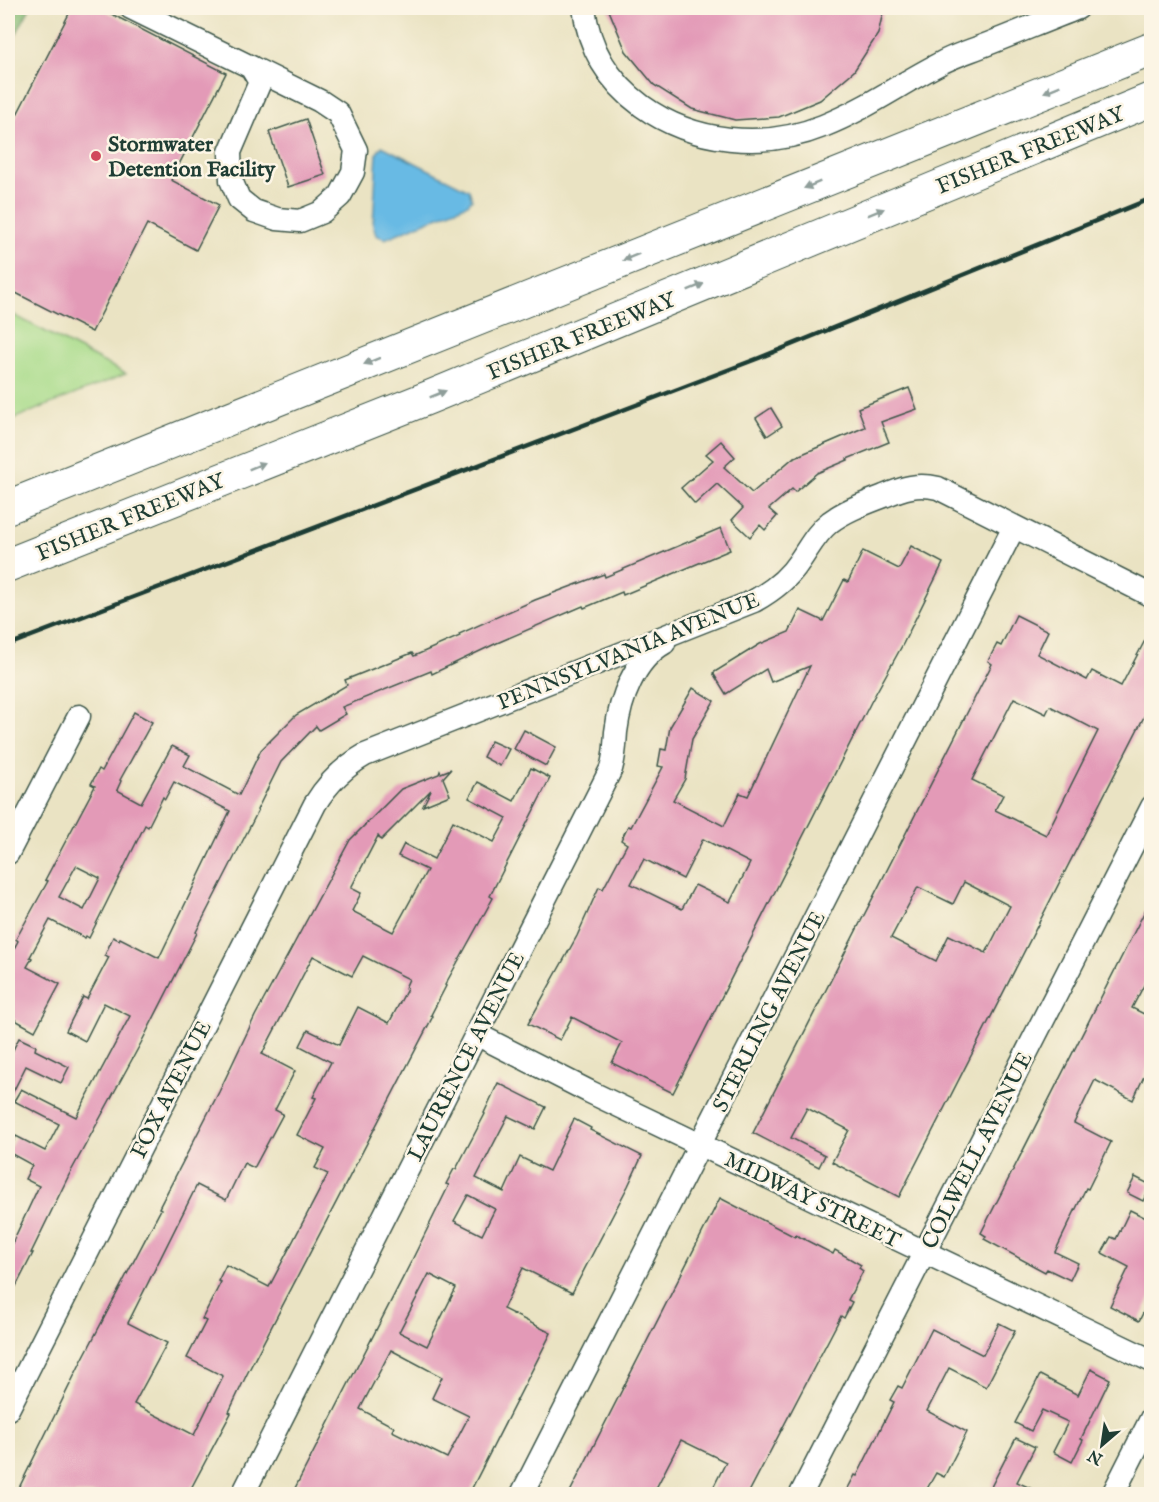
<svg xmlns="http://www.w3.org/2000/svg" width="1159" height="1502" viewBox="0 0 1159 1502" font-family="'IM FELL English',serif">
<rect width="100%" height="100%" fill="#fcf5e5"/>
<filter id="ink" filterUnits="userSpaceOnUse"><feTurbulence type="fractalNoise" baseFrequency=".0167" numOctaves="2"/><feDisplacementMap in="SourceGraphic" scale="12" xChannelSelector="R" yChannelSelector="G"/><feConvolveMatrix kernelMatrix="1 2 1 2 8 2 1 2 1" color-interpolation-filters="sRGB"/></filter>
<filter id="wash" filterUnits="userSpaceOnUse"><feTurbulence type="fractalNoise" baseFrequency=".008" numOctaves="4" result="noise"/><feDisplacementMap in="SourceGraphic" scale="24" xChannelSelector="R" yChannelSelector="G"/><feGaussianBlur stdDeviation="1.35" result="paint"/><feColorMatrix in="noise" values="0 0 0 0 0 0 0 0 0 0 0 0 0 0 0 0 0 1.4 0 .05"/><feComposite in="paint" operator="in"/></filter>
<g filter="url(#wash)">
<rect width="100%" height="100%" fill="#eae3c3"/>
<path fill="#a8db8a" stroke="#648c5f" stroke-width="1.5" d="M8,312l118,62 -118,47z"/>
<path fill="#86bb76" stroke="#527c55" stroke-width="1.5" d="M8,8h22l-22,41z"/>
<path fill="#68bae4" stroke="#447c8c" stroke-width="1.5" d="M382,146l87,44 3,9 -4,5 -83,35 -9,-4 -3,-10 4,-72z"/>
<g id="blocks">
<g fill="#e39ab7" fill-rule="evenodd">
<path d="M72,8h28l126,65 -55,107 48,25 -23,45 -49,-26 -55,108 -84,-43v-157z"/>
<path d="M608,8h276l-6,26 -24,37 -34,29 -41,17 -44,3 -43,-11 -38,-24 -28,-34z"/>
<path d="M306,119l19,56 -37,12 -19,-55z"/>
<path d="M909,388l8,21 -36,13 8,20 -42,17 1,1 -31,13 -22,19 -3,-3 -23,20 8,7 -12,14 -5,-5 -10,12 -18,-17 11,-12 -26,-24 -22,20 -14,-16 32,-28 -7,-6 15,-13 14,16 -11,10 28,26 41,-35 72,-31 -7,-19z"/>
<path d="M771,408l11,18 -15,10 -11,-18z"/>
<path d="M721,528l9,22 -107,45 -1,-3 -38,16 -1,-2 -86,37 -65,31 -1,-3 -89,36 4,7 -27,16 -3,-4 -35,36 -24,48 1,1 -62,121 1,1 -56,110 -72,132 -38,78h2l-25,49v-50l31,-66 -14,-7 7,-14 -24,-13 8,-16 29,15 14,-27 -45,-23 7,-12 55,28 54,-101 -26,-13 -19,38 -19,-10 17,-34 4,2 22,-42 -4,-2 8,-18 6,3 1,-2 39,20 71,-147 -56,-29 -9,17 -2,-2 -15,30 -3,-2 -56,113 -3,-2 -1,2 -35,-18 -20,37 2,1 -5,9 33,17 -25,47 -27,-15v-56l10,-19 -2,-2 32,-58 -3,-1 50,-94 -4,-2 8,-15 3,2 32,-59 18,10 -32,58 1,1 -4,9 24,13 31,-57 18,9 -6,11 55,29 22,-45 35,-35 51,-30 -2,-5 67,-27 2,3 46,-20 -1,-2 76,-34 69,-26 1,3zM76,866l24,12 -16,32 -25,-13z"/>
<path d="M911,546l32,17 -40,81 -32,58 -198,391 -61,-30 10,-20 -50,-26 -12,23 -32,-16 49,-88 22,-49 4,2 24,-45 -6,-4 7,-14 3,1 32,-60 -5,-1 3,-17 5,1 4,-23 23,-39 21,13 -22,38 -7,40 -12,21 51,26 16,-33 8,3 62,-130 -39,16 -5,-13 -40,25 -13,-21 47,-29 29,-12 11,-22 23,11 21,-41 4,2 15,-31 36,18zM703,839l47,24 -20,39 -35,-17 -13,24 -51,-25 13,-25 39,20z"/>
<path d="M1016,615l32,16 -11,23 50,26 5,-9 29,15 31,-59v74l-253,496 -67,-35 17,-32 -42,-22 -16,30 34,17 -6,12 -66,-34 239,-469 -4,-3 9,-17 4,2zM1014,698l32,16 4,-8 48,25 -52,104 -51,-25 8,-15 -31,-15zM964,882l46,24 -24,47 -37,-18 -13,26 -45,-23 27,-51 35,17z"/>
<path d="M524,730l32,17 -10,19 -32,-17z"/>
<path d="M491,741l18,8 -9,17 -17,-9z"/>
<path d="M531,768l19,10 -60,118 3,2 -48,87 1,1 -15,29 2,1 -186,358 -18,38 2,1 -43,81h-172l65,-132 80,-153 -2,-1 60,-116 36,-76 95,-176 51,-51 38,-15 1,-3 1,2 10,-4 -8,9 7,17 -27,11 8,-16 -50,50 -3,-4 -27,52 10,5 -9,18 41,21 34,-62 -29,-14 6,-12 30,15 19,-38 41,21 13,-24 -38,-20 9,-16 36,19zM313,956l39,20 11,-20 46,23 -4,9 2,1 -18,34 -31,-16 -19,38 -31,-15 -8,16 31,16 -18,35 3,1 -19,37 28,14 -10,19 13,6 -59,113 -43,-22 -8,16 3,1 -19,37 4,2 -19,37 36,18 -29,59 -60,-31 33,-61 -39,-20 69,-138 29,15 18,-37 10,5 29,-54 -8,-4 20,-39 -33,-17z"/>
<path d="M1152,897v73l-20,38 20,10v41l-19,41 -38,-20 -21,43 37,19 -23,47 -2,-1 -31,64 23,11 -8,17 -23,-11 -2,3 -61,-33 2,-3 -5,-3z"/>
<path d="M19,1038l17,8 -1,4 34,17 -8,16 -35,-17 -18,36v-42z"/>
<path d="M498,1083l48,24 -11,22 -27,-13 -32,62 28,14 16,-35 29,14 25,-52 17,9 -1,2 52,26 -14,30 -56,107 -49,-25 -20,41 48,24 -82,161h-177l120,-234 37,-75 -3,-1 8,-15h2l29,-55 -1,-1zM468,1195l27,14 -13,26 -28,-14zM429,1274l27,14 -29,58 -28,-14zM391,1350l51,27 -10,21 37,18 -22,42 -55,-27 2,-4 -34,-18z"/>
<path d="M1135,1177l16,8 -8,16 -16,-8z"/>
<path d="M720,1198l75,39 1,-2 37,19 2,-4 26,15 -2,3 4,3 -15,29 4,2 -8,16 -3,-2 -93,178h-38l16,-32 -45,-22 -28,54h-84z"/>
<path d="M1130,1210l22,11v74l-13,26 -29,-15 19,-39 -27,-14 9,-16 5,2z"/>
<path d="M999,1323l16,8 -29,56 -37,-19 -22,43 40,21 -23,45 -8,-4 -12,21h-67l-10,-4 8,-15 2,1 37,-74 -4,-2 8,-14 4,2 30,-59 51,26z"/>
<path d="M1091,1369l19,10 -29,60 2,1 -11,22 -19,-10 15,-30 -26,-12 -11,21 -16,-8 25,-48 38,20z"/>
<path d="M1016,1438l19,9 -18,35 26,12h-37l-15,-7z"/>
</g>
</g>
</g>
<g filter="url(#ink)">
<use href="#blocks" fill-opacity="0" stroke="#3d5649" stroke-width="1.5"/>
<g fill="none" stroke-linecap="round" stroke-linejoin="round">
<g stroke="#3d5649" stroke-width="25">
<g id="minor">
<path d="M131,8l189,93 18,12 18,37 -3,22 -13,24 -18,16 -22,9 -23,-2 -23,-8 -15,-12 -8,-19 -1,-28 30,-70 -9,-15"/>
<path d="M584,8c5,41 24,73 58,98 51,37 122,44 181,20 41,-16 77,-42 116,-62 14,-8 31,-13 46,-19 31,-12 62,-25 93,-37"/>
<path d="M8,853l71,-137"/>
<path d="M476,1034l114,58 562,269"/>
<path d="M8,1409l307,-605c13,-21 29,-37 50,-49l389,-154c18,-10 34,-22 45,-39 10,-14 17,-29 31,-40 16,-12 36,-19 54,-26 19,-8 33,-13 54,-8l214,108"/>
<path d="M243,1494l368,-725c4,-13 4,-24 5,-37 4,-33 18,-72 48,-89"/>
<path d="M522,1494l492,-967"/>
<path d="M801,1494l351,-687"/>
<path d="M1113,1494l39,-77"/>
</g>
</g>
<g stroke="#3d5649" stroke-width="35">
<g id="highway">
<path d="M8,507l1144,-458"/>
<path d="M8,565l422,-168 722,-298"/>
</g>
</g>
<use href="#minor" stroke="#fff" stroke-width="22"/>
<use href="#highway" stroke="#fff" stroke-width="33"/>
<path stroke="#1f3d34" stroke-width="4.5" d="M8,645l751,-287 393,-160"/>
</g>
<defs><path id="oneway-solid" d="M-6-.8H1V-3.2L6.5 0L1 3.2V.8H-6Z" transform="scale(1.5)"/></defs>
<g fill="#8f9e9a">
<use href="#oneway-solid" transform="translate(1052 89) rotate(158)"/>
<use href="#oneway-solid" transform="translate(812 185) rotate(158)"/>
<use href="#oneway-solid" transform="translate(876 212) rotate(-22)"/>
<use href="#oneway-solid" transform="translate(631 257) rotate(158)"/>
<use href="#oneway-solid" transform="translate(696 287) rotate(-22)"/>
<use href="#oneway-solid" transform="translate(372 361) rotate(158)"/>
<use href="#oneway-solid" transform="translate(438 394) rotate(-22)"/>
<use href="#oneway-solid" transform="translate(257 466) rotate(-22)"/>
</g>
</g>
<circle fill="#d1495b" stroke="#fcf5e5" stroke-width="2" cx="96" cy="156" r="6"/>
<g text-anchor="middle" stroke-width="5" stroke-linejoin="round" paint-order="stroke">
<g font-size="22" font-weight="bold" fill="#1f3d34" stroke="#fcf5e5" text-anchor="start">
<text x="108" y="151">Stormwater<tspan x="108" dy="25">Detention Facility</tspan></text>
</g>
<g font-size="22" fill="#1f3d34" stroke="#fcf5e5">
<text transform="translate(1030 149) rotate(-22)" y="8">FISHER FREEWAY</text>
<text transform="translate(581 335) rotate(-22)" y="8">FISHER FREEWAY</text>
<text transform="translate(130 516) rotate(-22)" y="8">FISHER FREEWAY</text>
<text transform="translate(628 650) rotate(-22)" y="8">PENNSYLVANIA AVENUE</text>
<text transform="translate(768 1011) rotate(-63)" y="8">STERLING AVENUE</text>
<text transform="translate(465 1056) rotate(-63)" y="8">LAURENCE AVENUE</text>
<text transform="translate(170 1089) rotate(-63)" y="8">FOX AVENUE</text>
<text transform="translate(976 1150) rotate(-63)" y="8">COLWELL AVENUE</text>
<text transform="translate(813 1199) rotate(26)" y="8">MIDWAY STREET</text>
</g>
</g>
<rect width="1159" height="1502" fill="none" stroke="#fcf5e5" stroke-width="30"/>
<g transform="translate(1102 1445) rotate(209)" stroke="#fcf5e5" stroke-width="4.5" paint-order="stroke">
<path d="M0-4.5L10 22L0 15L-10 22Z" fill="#1f3d34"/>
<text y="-9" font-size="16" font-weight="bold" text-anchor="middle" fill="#1f3d34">N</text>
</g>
</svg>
